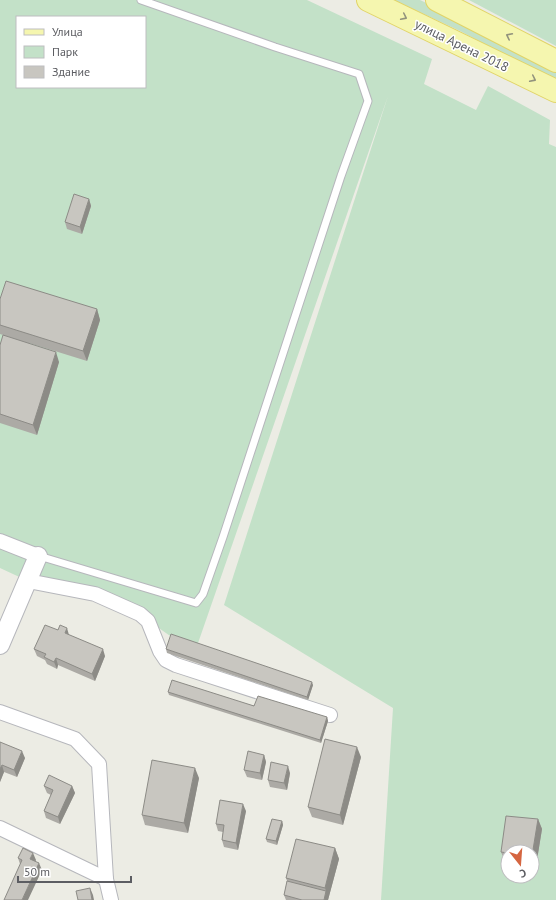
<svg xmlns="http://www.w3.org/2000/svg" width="556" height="900" viewBox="0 0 556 900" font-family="'PT Sans',sans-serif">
<rect width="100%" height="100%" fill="#ecece4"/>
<g fill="#c3e1c8" fill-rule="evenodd">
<path d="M0,0h307l125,59 -8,25 52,26 12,-24 62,34 -1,24 7,3v753h-175l12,-192 -169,-103 164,-509 -191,550 -24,-8 -41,-29 -104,-28 -28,-13zM17,17h128v70h-128zM508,852h24v24h-24z"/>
<path d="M394,0h26l55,26 81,43v12l-96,-50z"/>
<path d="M469,0h87v46z"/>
</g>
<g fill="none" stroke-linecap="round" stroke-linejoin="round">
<g stroke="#b6b7bc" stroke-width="9">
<path id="service" d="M39,556l157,47 7,-9 20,-57 118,-361 27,-75 -9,-27 -84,-27 -134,-47"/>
</g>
<g stroke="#b6b7bc" stroke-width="16">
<g id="minor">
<path d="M0,541l38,15"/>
<path d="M28,581l67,13 45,20 8,7 12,30 6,9 10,5 154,50"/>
<path d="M0,712l75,27 24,25 7,115 5,21"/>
<path d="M0,828l106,51"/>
</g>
</g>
<g stroke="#b6b7bc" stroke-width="20">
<path id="tertiary" d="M0,645l38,-89"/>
</g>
<g stroke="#e1d468" stroke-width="24">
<g id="primary">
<path d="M368,0l188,91"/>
<path d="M437,0l119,61"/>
</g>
</g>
<use href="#service" stroke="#fff" stroke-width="7"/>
<use href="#minor" stroke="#fff" stroke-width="14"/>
<use href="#tertiary" stroke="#fff" stroke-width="18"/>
<use href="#primary" stroke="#f5f6af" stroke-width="22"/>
</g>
<g fill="#acaaa5">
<path d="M89,199l2,7 -9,28 -15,-5 -2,-7z"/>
<path d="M0,299l97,10 3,11 -13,41 -58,-18 30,19 -22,73 -37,-12v-78l3,-10 -3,-1z"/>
<path d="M58,630l11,5 36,21 -10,25 -37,-16 -1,4 -10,-5 -2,-4 -8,-4 -3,-7z"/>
<path d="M166,649l147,36 -5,15 -141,-47z"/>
<path d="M168,692l159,25 1,4 -7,22 -152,-48z"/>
<path d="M0,742l25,16 -8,19 -13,-5 -4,10z"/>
<path d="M264,755l2,7 -4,18 -15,-3 -3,-7z"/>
<path d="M361,757l-18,68 -31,-8 -4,-10z"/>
<path d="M290,773l-3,17 -17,-3 -2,-7z"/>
<path d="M199,778l-11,55 -43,-8 -3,-10z"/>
<path d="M44,786h28l3,7 -15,31 -14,-6 -2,-7 7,-16 -4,-2z"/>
<path d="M246,811l-8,39 -14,-3 -2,-7 1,-8 -5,-1 -2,-7z"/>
<path d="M538,819l4,10 -6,37 -4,-1v-13h-24v11l-3,-1 -4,-10z"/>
<path d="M282,821l1,4 -6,20 -10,-3 -1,-3z"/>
<path d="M335,848l4,11 -11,41h-42l-2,-5 3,-14 -1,-3z"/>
<path d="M18,858l18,2 -1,1 7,9 -22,-6z"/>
</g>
<g fill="#8c8b86">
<path d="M89,199l2,7 -9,28 -2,-7z"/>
<path d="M97,309l3,11 -13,41 -4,-10z"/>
<path d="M56,352l3,10 -22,73 -4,-10z"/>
<path d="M67,628l2,7 -4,-2z"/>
<path d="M103,649l2,7 -10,25 -3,-7z"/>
<path d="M56,658l2,7 -1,4 -3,-7z"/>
<path d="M312,682l1,3 -5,15 -1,-3z"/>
<path d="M327,717l1,4 -7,22 -1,-3z"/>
<path d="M357,747l4,10 -18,68 -3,-10z"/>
<path d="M22,751l3,7 -8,19 -3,-7z"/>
<path d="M264,755l2,7 -4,18 -2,-7z"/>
<path d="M2,765l2,7 -4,10v-13z"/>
<path d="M288,766l2,7 -3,17 -3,-7z"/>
<path d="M195,768l4,10 -11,55 -4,-10z"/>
<path d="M72,786l3,7 -15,31 -2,-7z"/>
<path d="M243,804l3,7 -8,39 -2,-7z"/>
<path d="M538,819l4,10 -6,37 -4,-10z"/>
<path d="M282,821l1,4 -6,20 -1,-4z"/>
<path d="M335,848l4,11 -11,41h-4l2,-9 -1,-3z"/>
<path d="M33,853l3,7 -3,6 -3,-7z"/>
<path d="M39,863l3,7 -14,30h-6z"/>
<path d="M90,888l3,7 1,5h-2z"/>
</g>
<g fill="#c8c6c0" stroke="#8c8b86">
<path d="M74,194l15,5 -9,28 -15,-5z"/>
<path d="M6,281l91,28 -14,42 -83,-26v-26z"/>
<path d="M3,335l53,17 -23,73 -33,-11v-69z"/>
<path d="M45,625l13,5 2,-5 7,3 -2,5 38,16 -11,25 -36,-16 -2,4 -10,-5 2,-3 -12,-5z"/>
<path d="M171,634l141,48 -5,15 -141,-48z"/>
<path d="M172,680l82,26 4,-10 69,21 -7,23 -152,-48z"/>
<path d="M325,739l32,8 -17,68 -32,-8z"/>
<path d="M0,742l22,9 -8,19 -12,-5 -2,4z"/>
<path d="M248,751l16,4 -4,18 -16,-3z"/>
<path d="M152,760l43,8 -11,55 -42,-8z"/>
<path d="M271,762l17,4 -4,17 -16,-3z"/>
<path d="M49,775l23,11 -14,31 -14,-6 9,-21 -9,-4z"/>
<path d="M220,800l23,4 -7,39 -14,-3 2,-15 -8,-1z"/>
<path d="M506,816l32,3 -6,37v-4h-24v1l-7,-1z"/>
<path d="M272,819l10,2 -6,20 -10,-2z"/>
<path d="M296,839l39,9 -10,40 -39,-10z"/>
<path d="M23,848l10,5 -3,6 9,4 -17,37h-18l18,-40 -4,-2z"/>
<path d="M287,881l39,10 -2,9h-22l-18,-5z"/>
<path d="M90,888l2,12h-14l-2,-9z"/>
</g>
<defs><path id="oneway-chevron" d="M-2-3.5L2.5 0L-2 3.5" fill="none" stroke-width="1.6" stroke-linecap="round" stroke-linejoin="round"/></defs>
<g stroke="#92937d">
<use href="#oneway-chevron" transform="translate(404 17) rotate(26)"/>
<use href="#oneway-chevron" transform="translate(509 36) rotate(-153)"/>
<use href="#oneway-chevron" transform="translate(533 79) rotate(26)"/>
</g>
<g text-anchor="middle" stroke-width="3" stroke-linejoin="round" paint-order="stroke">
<g font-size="13" fill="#5c5d62" stroke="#fff">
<text transform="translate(462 45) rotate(26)" y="5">улица Арена 2018</text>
</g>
</g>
<rect x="16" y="16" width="130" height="72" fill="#ffffff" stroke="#bebec0"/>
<rect x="24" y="29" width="20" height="6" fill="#f5f6af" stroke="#bebec0"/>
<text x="52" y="36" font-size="12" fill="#5c5d62">Улица</text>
<rect x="24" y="46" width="20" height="12" fill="#c3e1c8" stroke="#bebec0"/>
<text x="52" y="56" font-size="12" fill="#5c5d62">Парк</text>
<rect x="24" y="66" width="20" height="12" fill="#c8c6c0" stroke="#bebec0"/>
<text x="52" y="76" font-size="12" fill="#5c5d62">Здание</text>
<g transform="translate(520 864) rotate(163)"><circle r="19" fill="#ffffff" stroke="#bebec0"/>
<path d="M0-3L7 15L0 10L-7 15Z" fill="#d56641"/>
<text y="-6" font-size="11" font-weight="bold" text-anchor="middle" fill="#5c5d62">С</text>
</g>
<path d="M18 876v6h113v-6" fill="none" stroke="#5c5d62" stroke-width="2"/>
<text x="24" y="876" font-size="12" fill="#5c5d62" stroke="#ffffff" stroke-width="3" paint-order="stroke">50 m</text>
</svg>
